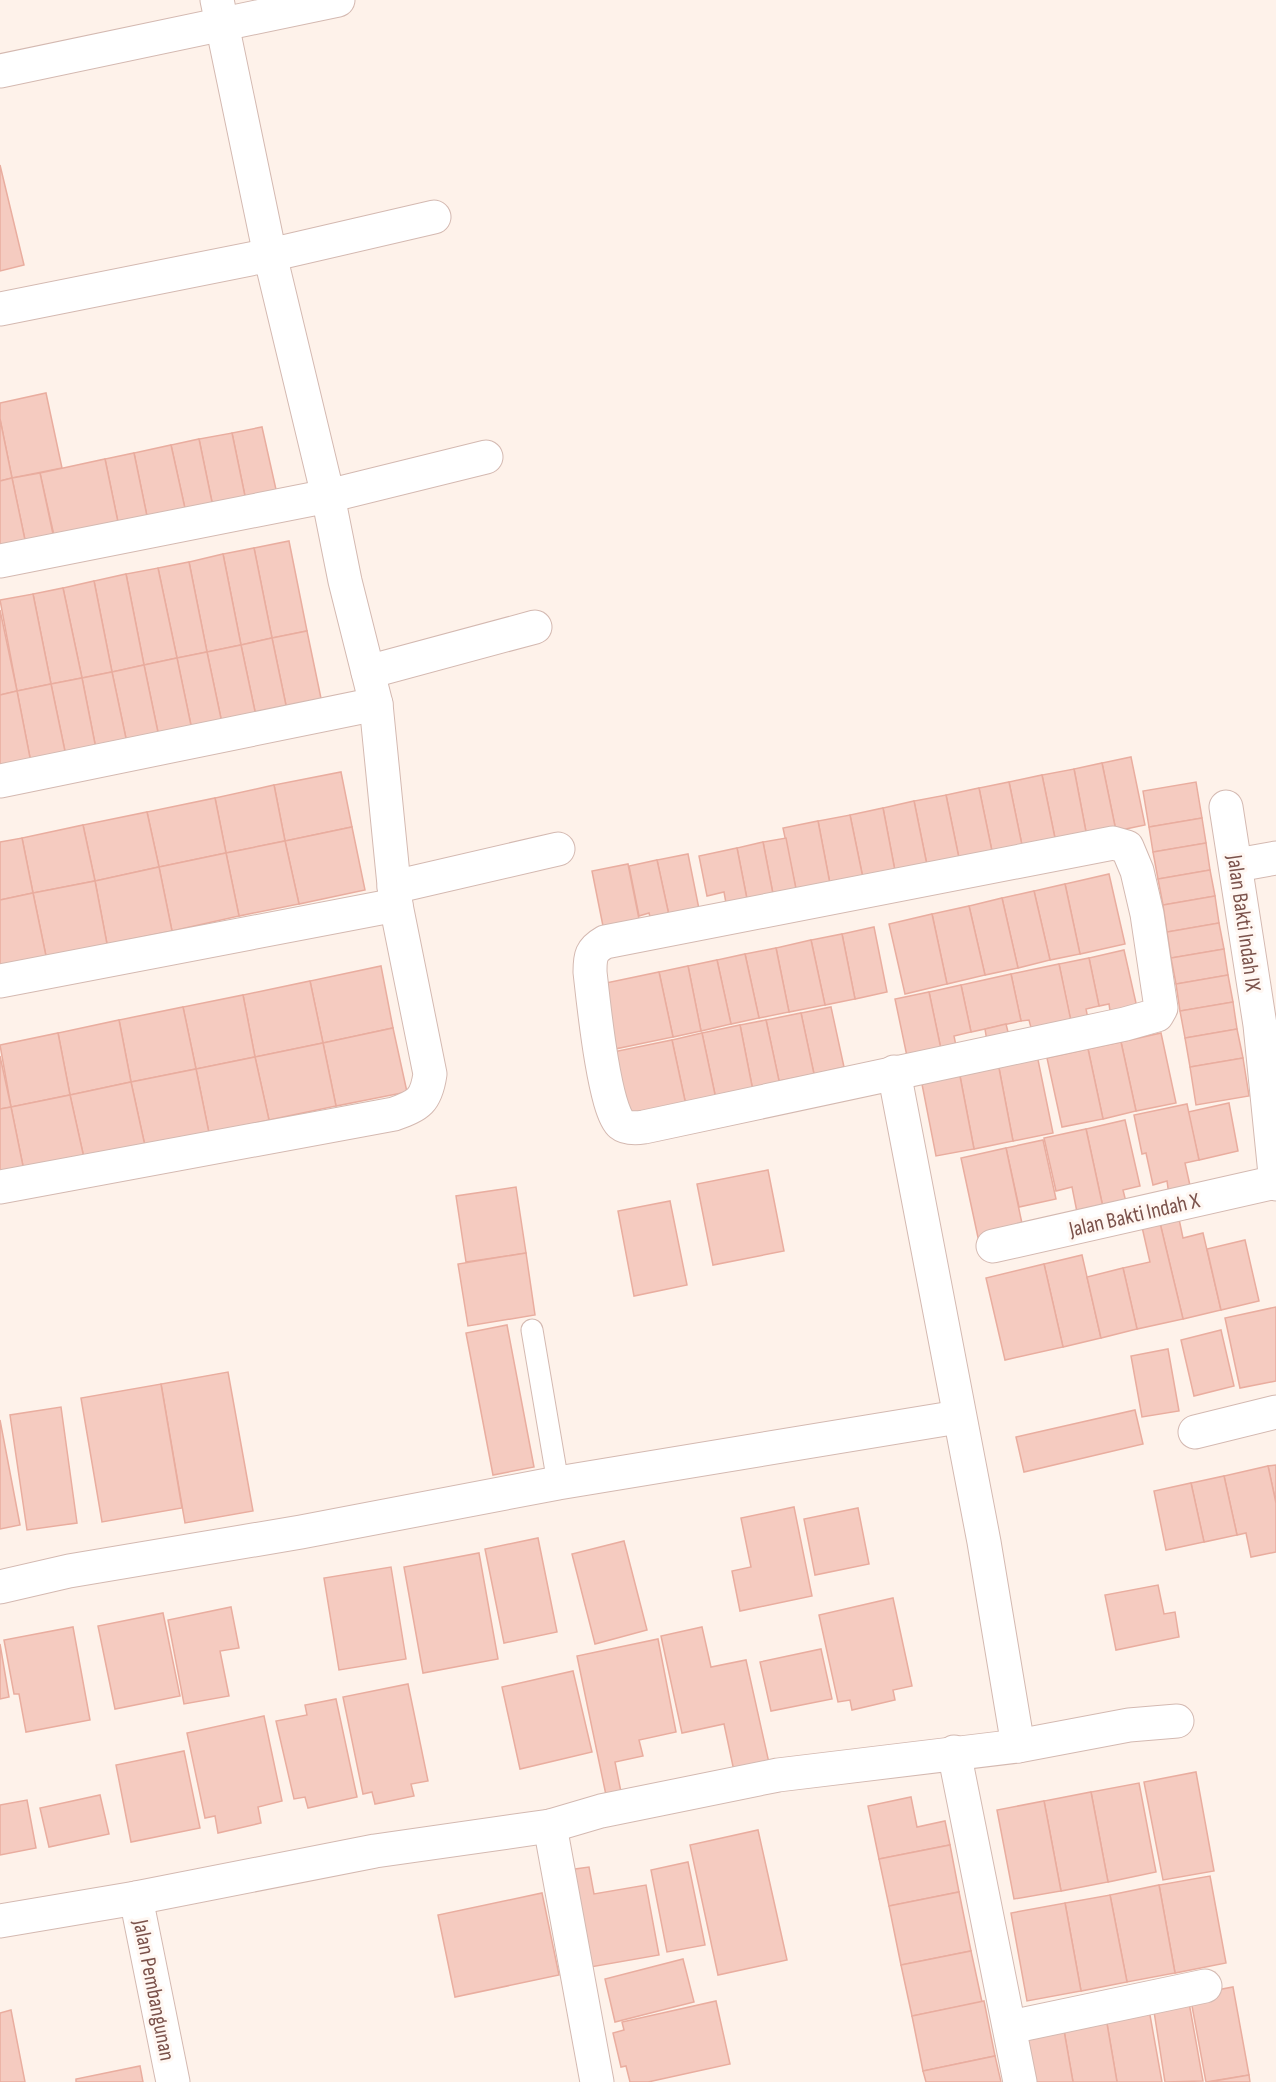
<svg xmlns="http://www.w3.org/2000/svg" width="1276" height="2082" viewBox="0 0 1276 2082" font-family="'Sofia Sans Condensed',sans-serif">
<rect width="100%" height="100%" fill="#fef2ea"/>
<g fill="#f5cbc0" stroke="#e9ad9f" stroke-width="1.5">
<path d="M0,165l24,100 -24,6z"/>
<path d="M46,393l16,75 -50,10 -12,-59v-16z"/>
<path d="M0,419l12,59 -12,3z"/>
<path d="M262,427l15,67 -31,7 -14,-68z"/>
<path d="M232,433l14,68 -33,6 -14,-68z"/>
<path d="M199,439l14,68 -27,6 -15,-68z"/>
<path d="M171,445l15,68 -38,8 -14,-68z"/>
<path d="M134,453l14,68 -29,6 -14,-68z"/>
<path d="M105,459l14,68 -64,13 -15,-67z"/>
<path d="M40,473l13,61 -28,6 -13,-62z"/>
<path d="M12,478l13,62 -25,6v-65z"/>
<path d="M289,541l18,90 -35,7 -18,-90z"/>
<path d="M254,548l18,90 -31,7 -18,-91z"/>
<path d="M223,554l18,91 -34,7 -18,-90z"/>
<path d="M189,562l18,90 -30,6 -19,-90z"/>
<path d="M158,568l19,90 -33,7 -18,-91z"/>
<path d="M126,574l18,91 -32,7 -18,-91z"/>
<path d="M94,581l18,91 -30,6 -19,-90z"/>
<path d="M63,588l19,90 -31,6 -18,-90z"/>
<path d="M33,594l18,90 -34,7 -17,-91z"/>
<path d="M0,610l17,81 -17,4z"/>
<path d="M307,631l16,77 -35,7 -16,-77z"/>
<path d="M272,638l16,77 -31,6 -16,-76z"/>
<path d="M241,645l16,76 -34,7 -16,-76z"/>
<path d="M207,652l16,76 -30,7 -16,-77z"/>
<path d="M177,658l16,77 -33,7 -16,-77z"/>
<path d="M144,665l16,77 -32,6 -16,-76z"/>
<path d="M112,672l16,76 -31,6 -15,-76z"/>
<path d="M82,678l15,76 -30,7 -16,-77z"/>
<path d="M51,684l16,77 -35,7 -15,-77z"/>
<path d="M17,691l15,77 -32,6v-79z"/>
<path d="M1131,757l14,68 -29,6 -14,-68z"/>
<path d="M1102,763l14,68 -29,6 -13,-68z"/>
<path d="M1074,769l13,68 -31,6 -14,-68z"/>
<path d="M341,772l11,55 -67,14 -11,-56z"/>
<path d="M1042,775l14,68 -33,7 -14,-68z"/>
<path d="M1009,782l14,68 -30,6 -14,-68z"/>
<path d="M1196,782l6,36 -53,9 -6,-36z"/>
<path d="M274,785l11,56 -59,12 -11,-55z"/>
<path d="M979,788l14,68 -33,7 -14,-68z"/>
<path d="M946,795l14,68 -32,7 -14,-69z"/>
<path d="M215,798l11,55 -67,14 -12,-55z"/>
<path d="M914,801l14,69 -32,6 -13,-68z"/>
<path d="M883,808l13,68 -32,7 -14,-68z"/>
<path d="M147,812l12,55 -64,14 -12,-56z"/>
<path d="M850,815l14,68 -33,6 -13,-68z"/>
<path d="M1202,818l4,25 -53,9 -4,-25z"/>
<path d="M818,821l13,68h-35l-13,-61z"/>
<path d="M83,825l12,56 -62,12 -11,-55z"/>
<path d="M352,827l13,63 -66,14 -14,-63z"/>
<path d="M22,838l11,55 -33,7v-58z"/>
<path d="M786,838l10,51 -23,5 -10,-52z"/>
<path d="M285,841l14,63 -60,12 -13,-63z"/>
<path d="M763,842l10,52 -26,5 -10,-51z"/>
<path d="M1206,843l4,27 -52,9 -5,-27z"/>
<path d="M737,848l10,51 -21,4 -2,-11 -17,4 -8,-40z"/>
<path d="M226,853l13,63 -67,15 -13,-64z"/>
<path d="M688,854l12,60 -30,6 -13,-60z"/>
<path d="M657,860l13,60 -18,4 -3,-11 -10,3 -10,-50z"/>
<path d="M628,864l12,60 -36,7 -12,-60z"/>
<path d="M159,867l13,64 -65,13 -12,-63z"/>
<path d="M1210,870l5,26 -52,9 -5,-26z"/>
<path d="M1109,874l16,70 -45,10 -15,-70z"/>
<path d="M95,881l12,63 -61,12 -13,-63z"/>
<path d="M1065,884l15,70 -30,6 -16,-69z"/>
<path d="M1034,891l16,69 -32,8 -16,-70z"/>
<path d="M33,893l13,63 -46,10v-66z"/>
<path d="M1215,896l4,27 -52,9 -4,-27z"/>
<path d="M1002,898l16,70 -33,7 -16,-69z"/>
<path d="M969,906l16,69 -38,9 -15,-70z"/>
<path d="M932,914l15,70 -42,10 -16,-70z"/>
<path d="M1219,923l5,26 -53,9 -4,-26z"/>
<path d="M874,927l13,65 -32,7 -13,-65z"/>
<path d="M842,934l13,65 -30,6 -14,-65z"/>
<path d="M811,940l14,65 -36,7 -13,-64z"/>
<path d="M776,948l13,64 -30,6 -14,-64z"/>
<path d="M1224,949l4,26 -52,9 -5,-26z"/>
<path d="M1124,950l14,62 -27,6 -2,-14 -10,2 -10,-48z"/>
<path d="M745,954l14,64 -28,6 -14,-64z"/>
<path d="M1089,958l10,48 -13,3 4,20 -17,3 -14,-68z"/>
<path d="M717,960l14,64 -30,7 -13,-65z"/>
<path d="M1059,964l12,57 -38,14 -4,-15 -8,1 -10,-47z"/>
<path d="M381,966l12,62 -70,15 -13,-62z"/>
<path d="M688,966l13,65 -28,6 -14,-65z"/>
<path d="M659,972l14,65 -58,12 -14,-65z"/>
<path d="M1011,974l10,47 -50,11 -10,-47z"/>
<path d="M1228,975l5,27 -53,9 -4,-27z"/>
<path d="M310,981l13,62 -68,14 -12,-62z"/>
<path d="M961,985l10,47 -17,4 3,15 -15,3 -13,-62z"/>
<path d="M929,992l13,62 -34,7 -13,-62z"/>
<path d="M243,995l12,62 -59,12 -13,-62z"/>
<path d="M1233,1002l4,27 -52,9 -5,-27z"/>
<path d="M183,1007l13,62 -65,13 -12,-62z"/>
<path d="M831,1007l13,60 -30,7 -13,-61z"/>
<path d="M801,1013l13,61 -35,7 -13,-61z"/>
<path d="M119,1020l12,62 -61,13 -12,-62z"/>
<path d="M766,1020l15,70 -27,6 -14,-71z"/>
<path d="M1006,1024l3,12 -22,5 -2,-12z"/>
<path d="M740,1025l14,71 -37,8 -15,-71z"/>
<path d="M393,1028l14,64 -71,14 -13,-63z"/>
<path d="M1237,1029l6,29 -53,9 -5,-29z"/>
<path d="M58,1033l12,62 -59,12 -11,-62z"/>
<path d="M702,1033l15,71 -30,6 -15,-70z"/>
<path d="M1161,1033l15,70 -40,8 -15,-69z"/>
<path d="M672,1040l15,70 -59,13 -15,-71z"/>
<path d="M1121,1042l15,69 -33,8 -15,-70z"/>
<path d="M323,1043l13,63 -67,14 -14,-63z"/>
<path d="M1088,1049l15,70 -41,8 -15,-69z"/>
<path d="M1037,1055l16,78 -40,8 -15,-78z"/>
<path d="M0,1056l11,51 -11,2z"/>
<path d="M255,1057l14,63 -60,13 -13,-64z"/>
<path d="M1243,1058l6,38 -53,9 -6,-38z"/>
<path d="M998,1063l15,78 -39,8 -15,-78z"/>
<path d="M196,1069l13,64 -64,13 -14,-64z"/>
<path d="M959,1071l15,78 -38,7 -15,-77z"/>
<path d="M131,1082l14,64 -61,12 -14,-63z"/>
<path d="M70,1095l14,63 -60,13 -13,-64z"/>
<path d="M1229,1103l9,48 -39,9 -11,-48z"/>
<path d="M1187,1104l12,56 -14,3 6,27 -22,5 -2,-14 -14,4 -7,-32 -4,1 -8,-39z"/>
<path d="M11,1107l13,64 -24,5v-67z"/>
<path d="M1125,1120l15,66 -17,4 4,16 -23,6 -18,-83z"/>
<path d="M1086,1129l18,83 -26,5 -6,-30 -16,4 -12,-53z"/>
<path d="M1043,1140l13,59 -37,8 -13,-59z"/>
<path d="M1006,1148l18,85 -45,9 -18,-84z"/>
<path d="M768,1170l16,81 -71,14 -16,-81z"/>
<path d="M516,1187l10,66 -60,9 -10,-66z"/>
<path d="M670,1201l17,84 -53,11 -16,-85z"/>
<path d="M1179,1219l4,19 20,-5 18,77 -38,9 -23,-96z"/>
<path d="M1160,1223l23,96 -46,10 -14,-61 27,-6 -8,-35z"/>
<path d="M1245,1240l14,61 -38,9 -14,-61z"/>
<path d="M526,1253l9,62 -67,11 -10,-62z"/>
<path d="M1082,1255l19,83 -38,9 -19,-83z"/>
<path d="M1044,1264l19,83 -58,13 -19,-82z"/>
<path d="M1123,1268l14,61 -36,9 -14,-61z"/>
<path d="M1276,1307v74l-36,7 -15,-70z"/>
<path d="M507,1325l27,142 -41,8 -27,-142z"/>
<path d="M1221,1330l13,56 -40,10 -13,-56z"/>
<path d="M1168,1349l11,62 -37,6 -11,-61z"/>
<path d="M228,1372l25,139 -68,12 -24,-139z"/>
<path d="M161,1384l21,124 -80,14 -21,-124z"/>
<path d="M61,1407l16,116 -50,7 -17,-115z"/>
<path d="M1135,1410l8,34 -119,28 -8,-35z"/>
<path d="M0,1420l20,105 -20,4z"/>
<path d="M1276,1465v38l-8,-37z"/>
<path d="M1268,1466l8,37v49l-25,5 -5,-24 -9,2 -13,-59z"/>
<path d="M1224,1476l13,59 -33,7 -13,-59z"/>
<path d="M1191,1483l13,59 -38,8 -12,-59z"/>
<path d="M794,1507l18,89 -72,15 -8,-40 19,-4 -10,-49z"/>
<path d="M858,1508l11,56 -54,11 -11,-56z"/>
<path d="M538,1538l19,94 -53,11 -19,-94z"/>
<path d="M624,1541l23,89 -52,14 -23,-90z"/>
<path d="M479,1553l19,106 -75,14 -19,-106z"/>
<path d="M391,1567l15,92 -67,11 -15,-92z"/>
<path d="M1158,1585l6,29 11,-2 4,25 -63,13 -11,-55z"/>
<path d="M893,1598l19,88 -19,4 2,10 -43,10 -2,-10 -12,2 -19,-87z"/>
<path d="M231,1607l8,41 -19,3 9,45 -45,8 -16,-84z"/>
<path d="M163,1613l17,83 -65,13 -17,-83z"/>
<path d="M73,1627l17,93 -64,12 -7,-38h-5l-10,-54z"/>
<path d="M702,1627l9,40 35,-7 23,103 -35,8 -10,-47 -42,9 -21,-97z"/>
<path d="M658,1639l18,93 -37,8 4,16 -28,6 6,30 -15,3 -29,-139z"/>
<path d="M0,1644l9,53 -9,2z"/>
<path d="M821,1649l11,50 -61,12 -11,-49z"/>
<path d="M573,1671l19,81 -72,17 -18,-82z"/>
<path d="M408,1684l20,97 -17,3 3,12 -39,8 -3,-12 -9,2 -20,-97z"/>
<path d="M336,1699l21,98 -49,11 -3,-11 -11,2 -18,-78 31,-6 -2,-10z"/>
<path d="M264,1716l18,85 -24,6 3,16 -43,10 -3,-17 -10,2 -18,-85z"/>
<path d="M184,1751l16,77 -69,14 -15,-77z"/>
<path d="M1196,1772l18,99 -51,9 -19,-98z"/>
<path d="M1139,1783l17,89 -48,10 -17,-90z"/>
<path d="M1091,1792l17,90 -47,9 -17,-90z"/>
<path d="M100,1795l9,39 -60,13 -9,-39z"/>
<path d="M911,1797l6,30 28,-6 5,24 -71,14 -11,-53z"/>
<path d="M27,1800l9,48 -36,7v-50z"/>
<path d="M1044,1801l17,90 -47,8 -17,-89z"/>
<path d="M758,1830l29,130 -69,15 -28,-130z"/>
<path d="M950,1845l9,47 -70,14 -10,-47z"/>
<path d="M688,1862l17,83 -38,7 -16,-82z"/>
<path d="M589,1867l5,27 52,-9 13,70 -74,13 -17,-98z"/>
<path d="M1210,1876l16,87 -51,10 -16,-88z"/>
<path d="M1159,1885l16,88 -48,9 -17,-87z"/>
<path d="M959,1892l12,59 -70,14 -12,-59z"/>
<path d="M542,1893l17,82 -104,22 -17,-82z"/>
<path d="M1110,1895l17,87 -46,9 -16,-88z"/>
<path d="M1065,1903l16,88 -54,10 -16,-88z"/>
<path d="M971,1951l11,51 -70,14 -11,-51z"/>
<path d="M683,1959l11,43 -79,20 -10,-43z"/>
<path d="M1233,1987l16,88 -43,7 -16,-87z"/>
<path d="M1188,1997l15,84 -38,1 -12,-77z"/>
<path d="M716,2001l14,63 -82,18h-18l-4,-16 -5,1 -8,-34 11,-3 -2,-8z"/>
<path d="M984,2001l11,55 -72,15 -11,-55z"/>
<path d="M1148,2004l14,78h-45l-12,-70z"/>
<path d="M11,2010l14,72h-25v-69z"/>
<path d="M1105,2012l12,70h-44l-11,-63z"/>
<path d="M1062,2019l11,63h-44l-10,-55z"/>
<path d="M995,2056l6,26h-75l-3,-11z"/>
<path d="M140,2066l3,16h-67v-3z"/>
<path d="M1249,2075l1,7h-41z"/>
</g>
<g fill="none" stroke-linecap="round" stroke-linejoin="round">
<g stroke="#d4b9b1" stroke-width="23">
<path id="lane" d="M532,1330l26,153"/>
</g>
<g stroke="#d4b9b1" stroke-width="35">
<g id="street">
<path d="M217,0l53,255 164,-38"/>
<path d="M0,71l338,-71"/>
<path d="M0,309l270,-54 58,241 158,-39"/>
<path d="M0,561l328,-65 17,85 31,123 20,201 34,169c-4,27 -11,31 -36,40l-394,73"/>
<path d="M368,672l167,-45"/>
<path d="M0,781l376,-77"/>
<path d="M1226,807l34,218 16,159"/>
<path d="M1113,843l14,4 10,24 10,43 14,94 -4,7 -32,9 -481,103c-7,1 -17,2 -23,-3 -17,-14 -28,-126 -31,-152 0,-16 1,-22 15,-30z"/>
<path d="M1237,865l39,-7"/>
<path d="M394,887l164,-38"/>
<path d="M0,981l396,-76"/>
<path d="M894,1072l90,470 34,204"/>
<path d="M993,1246l283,-64"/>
<path d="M1195,1432l81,-20"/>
<path d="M0,1587l69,-16 232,-39 257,-49 400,-66"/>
<path d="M954,1752l66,330"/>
<path d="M550,1826l47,256"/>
<path d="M136,1898l37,184"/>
<path d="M0,1921l136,-23 239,-47 175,-25 51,-15 177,-36 240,-29 111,-21 48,-4"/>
<path d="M1011,2027l194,-41"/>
</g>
</g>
<use href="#lane" stroke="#fff" stroke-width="21"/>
<use href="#street" stroke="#fff" stroke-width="33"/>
</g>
<g text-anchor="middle" stroke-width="6" stroke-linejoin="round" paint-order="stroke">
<g font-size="22" fill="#7b524b" stroke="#fff7f2">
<text transform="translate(1245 923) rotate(82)" y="8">Jalan Bakti Indah IX</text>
<text transform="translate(1134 1214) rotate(-13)" y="8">Jalan Bakti Indah X</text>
<text transform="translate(155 1990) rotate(79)" y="8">Jalan Pembangunan</text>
</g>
</g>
</svg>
